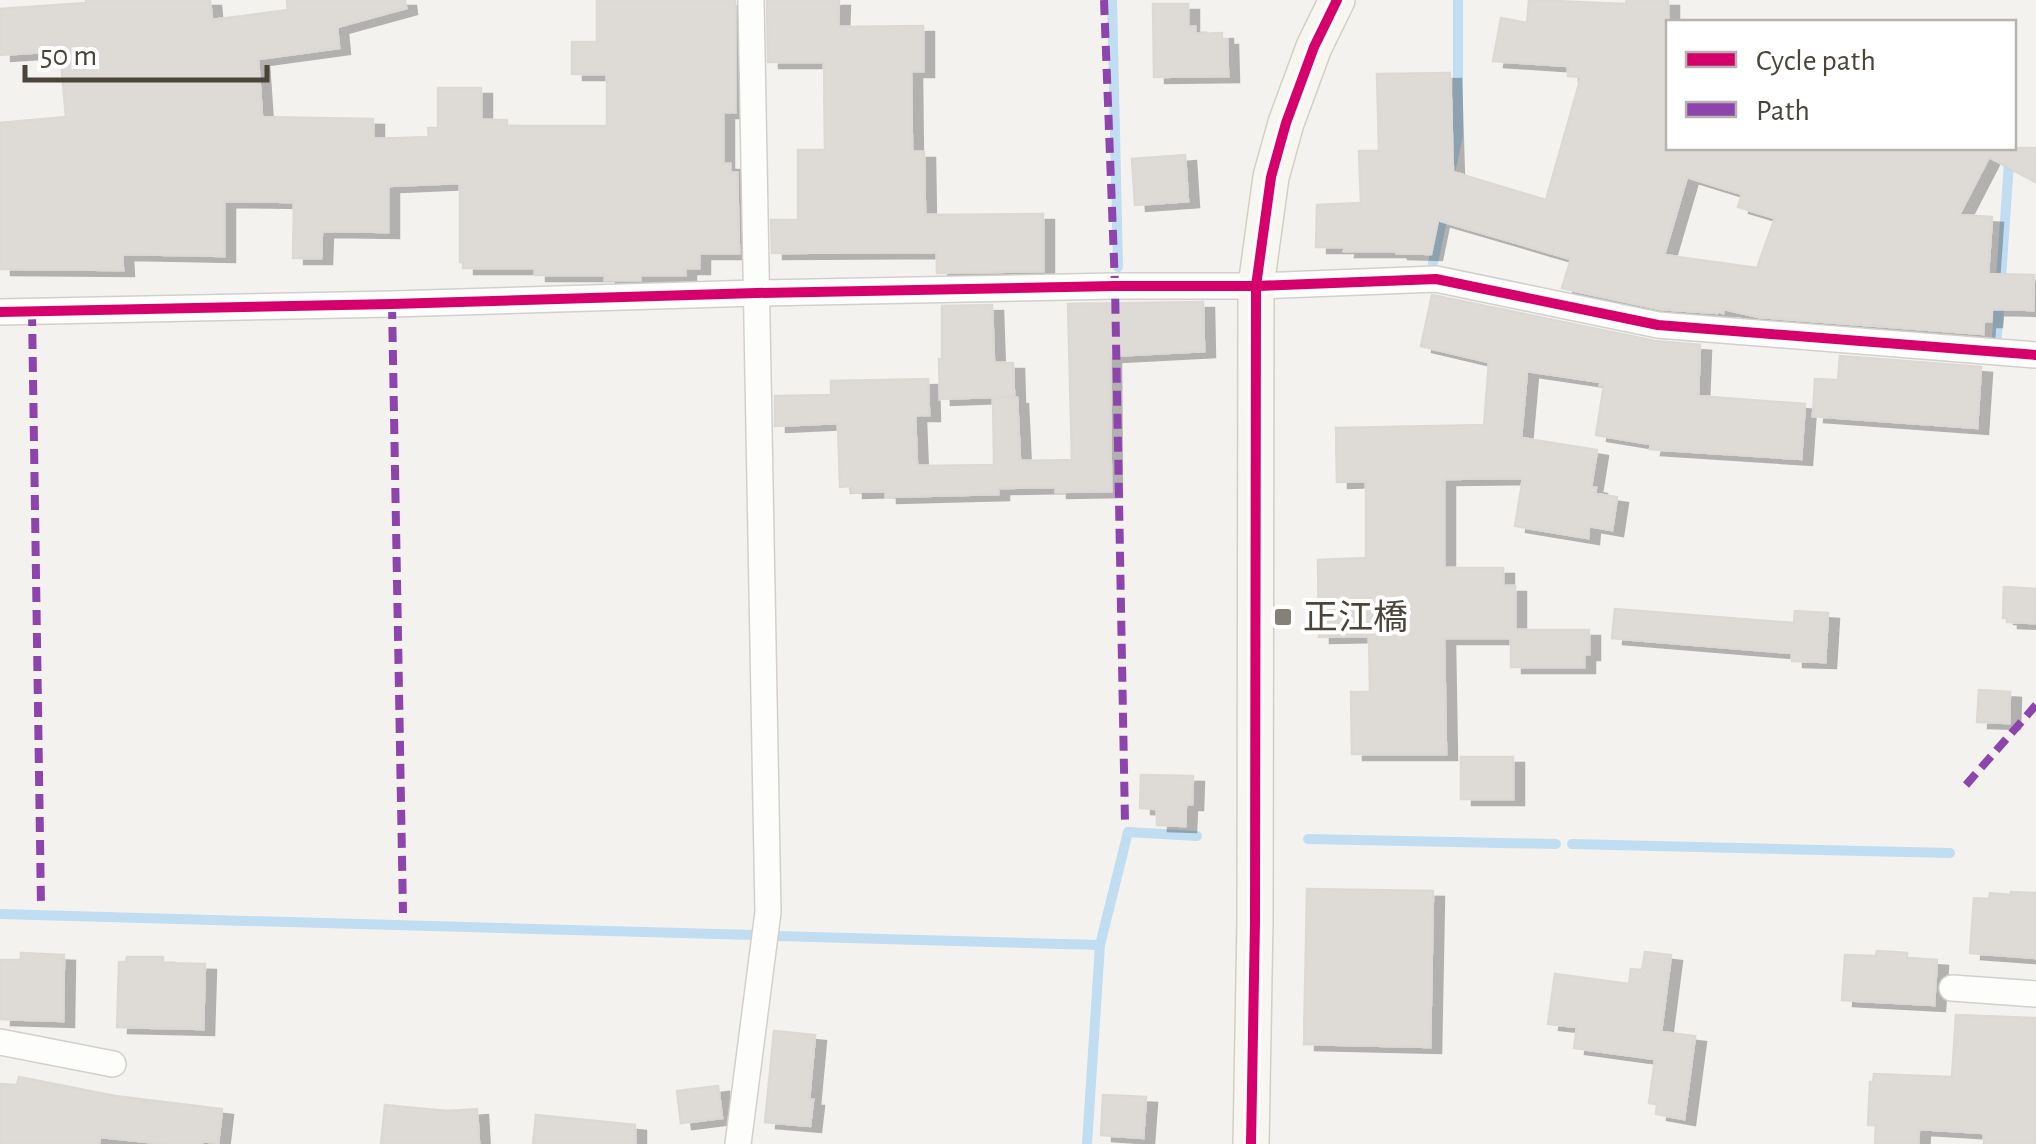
<svg xmlns="http://www.w3.org/2000/svg" width="2036" height="1144" viewBox="0 0 2036 1144" font-family="'Alegreya Sans','Noto Sans JP',sans-serif">
<defs>
<filter id="shadow"><feDropShadow dx="11" dy="6" stdDeviation="0" flood-color="#0004"/></filter>
</defs>
<rect width="100%" height="100%" fill="#f4f2ee"/>
<g fill="none" stroke-linecap="round" stroke-linejoin="round">
<g stroke="#c0ddf1" stroke-width="10">
<path d="M1112,0l6,267"/>
<path d="M1450,173l8,-37v-136"/>
<path d="M1433,263l11,-53"/>
<path d="M1997,336l13,-188"/>
<path d="M1308,839l248,5"/>
<path d="M1572,844l378,9"/>
<path d="M0,914l754,21"/>
<path d="M777,936l323,9"/>
<path d="M1087,1144l13,-199 28,-113 69,4"/>
</g>
</g>
<g fill="#dedbd6" stroke="#dcd9d4" stroke-width="2.5" fill-rule="evenodd" filter="url(#shadow)">
<path d="M86,0h124l2,20 76,-10 -1,-10h118l1,8 -69,19 2,21 -81,11 4,58 111,2v20l56,-2 -1,-9h10v-40h43v32h26v6h100v-52h-35v-32h25v-42h138v112h-12v52h7v9h7l2,80h-40v15h-14v7h-45v5h-35v-5h-70v-7h-72v-6h-3v-79l-72,3v46l-66,-1 -1,27h-28l1,-56 -70,-1v55l-102,-2 1,16 -123,-1v-146l66,-6 -6,-66 -60,4v-46l86,-6z"/>
<path d="M767,0h72l-1,27 85,-1v45h-12l1,81h12l1,63 118,-1v57l-106,2v-21l-165,1 -1,-33h27v-70h27l-1,-88h-56z"/>
<path d="M1529,0l97,4 1,-4h41v148h368v34l-47,-25 -30,58 33,2 -4,57 46,1 -1,35 -41,-1 -1,12h-7l-1,13 -224,-17 -35,-8 -1,4 -5,-2 -1,2 -57,-4 -98,-21 9,-29 -133,-39 -7,34 -34,-1v-2h-53l1,-4h-29l1,-42 44,-2 -2,-52h20l-2,-77 73,-1 3,99 93,28 35,-123 -13,-1v-10l-75,-5 8,-43 26,5zM1687,177l55,17 -4,13 37,11 -18,50 -93,-13z"/>
<path d="M1153,4h35v23h7v7l27,-1v6h5l1,37 -74,1z"/>
<path d="M1185,155l3,46 -53,4 -3,-46z"/>
<path d="M1432,295l223,46 45,4 -2,51 107,8 -4,55 -151,-10 1,-5 -55,-9 8,-50h-4l1,-3 -74,-11 -6,67 76,12 -6,37 5,1 -1,6 22,3 -5,33 -23,-4 -1,12 -73,-12 8,-48 -79,1v89h59v18h12v44h74v24h-5v13h-73v-29h-67l2,116h-94l-1,-62h19l-1,-56 -50,1 -1,-77 48,-2v-77l-29,1 -1,-54 148,-3 5,-63 -68,-16z"/>
<path d="M1203,302l1,49 -94,5 1,135 -55,1v-5l-58,1v6l-112,3v-6l-34,1v-6l-12,1 -2,-64 -63,3v-30l56,-1v-14l97,-2 1,36h-14l2,51 77,-1 -1,-66 24,-1 3,63 52,-1 -4,-156z"/>
<path d="M992,305l2,58h19l1,33 -74,3 -1,-40h3v-53z"/>
<path d="M1840,356l141,11 -4,61 -164,-12 2,-37 23,1z"/>
<path d="M2004,587l32,2v34l-29,-1v-4h-4z"/>
<path d="M1615,609l179,14 1,-12 33,2 -3,49 -33,-1v-8l-180,-15z"/>
<path d="M1979,690l31,2 -1,31 -32,-1z"/>
<rect x="1461" y="757" width="52" height="42"/>
<path d="M1141,775l52,1 -1,28h-6l-1,22 -28,-1v-16l-17,-1z"/>
<path d="M1307,889l126,2 -3,156 -126,-3z"/>
<path d="M2011,892l25,1v65l-66,-5 4,-55 15,1 1,-6 21,2z"/>
<path d="M1877,951l30,2v5l30,2 -3,45 -92,-5 3,-45 31,1z"/>
<path d="M1645,952l26,3 -10,77 34,4 -11,83 -28,-5 1,-10 -8,-1 6,-44 -81,-11 3,-21 -29,-3 7,-50 74,10 2,-15 11,1z"/>
<path d="M21,953l43,2 -1,66 -63,-2v-59h21z"/>
<path d="M127,957h36v6l42,1 -2,65 -86,-2 2,-65h7z"/>
<path d="M1956,1015l80,3v126h-52v-11l-65,-4 -1,15h-43l1,-19h-8l2,-43h3l1,-8 78,3z"/>
<path d="M774,1031l41,4 -6,65h4l-3,26 -45,-4z"/>
<path d="M19,1077l96,19 107,13 -4,34 -16,-2v3h-34l-68,-7 -1,7h-99v-60l17,1z"/>
<path d="M718,1086l4,32 -41,5 -4,-32z"/>
<path d="M1103,1095l43,2 -3,41 -42,-3z"/>
<path d="M385,1105l62,6 30,-2 2,35h-98z"/>
<path d="M536,1115l99,10v19h-102z"/>
</g>
<g fill="none" stroke-linecap="round" stroke-linejoin="round">
<g stroke="#d2d0cb" stroke-width="28">
<g id="street">
<path d="M0,312l392,-8 364,-11 359,-7h141l180,-7 222,46 378,30"/>
<path d="M1952,988l84,6"/>
<path d="M0,1042l113,22"/>
<path d="M738,1144l30,-232 -17,-912"/>
</g>
</g>
<g stroke="#d3cfc5" stroke-width="38">
<path id="secondary" d="M1251,1144l4,-223 1,-635 15,-109 15,-54 28,-76 23,-47"/>
</g>
<use href="#street" stroke="#fdfdfc" stroke-width="25"/>
<use href="#secondary" stroke="#f7f6f1" stroke-width="35"/>
<g stroke="#8e44ad" stroke-width="8" stroke-dasharray="15 8" stroke-linecap="butt">
<path d="M1104,0l11,286 10,537"/>
<path d="M392,304l11,609"/>
<path d="M32,311l9,595"/>
<path d="M1966,785l70,-80"/>
</g>
<g stroke="#fff" stroke-width="16">
<g id="cycleway">
<path d="M0,312l392,-8 364,-11 359,-7h141l180,-7 222,46 378,30"/>
<path d="M1251,1144l4,-223 1,-635 15,-109 15,-54 28,-76 23,-47"/>
</g>
</g>
<use href="#cycleway" stroke="#d6006c" stroke-width="10"/>
</g>
<rect fill="#868178" stroke="#fff" stroke-width="4" x="1273" y="607" width="20" height="20" rx="5"/>
<g text-anchor="middle" stroke-width="8" stroke-linejoin="round" paint-order="stroke">
<g font-size="35" fill="#4b4439" stroke="#fff" text-anchor="start">
<text x="1303" y="629">正江橋</text>
</g>
</g>
<rect x="1666" y="20" width="350" height="130" fill="#ffffff" stroke="#b7b4b0" stroke-width="2.5"/>
<rect x="1686" y="52" width="50" height="15" fill="#d6006c" stroke="#b7b4b0" stroke-width="2.5"/>
<text x="1756" y="70" font-size="30" fill="#4b4439">Cycle path</text>
<rect x="1686" y="102" width="50" height="15" fill="#8e44ad" stroke="#b7b4b0" stroke-width="2.5"/>
<text x="1756" y="120" font-size="30" fill="#4b4439">Path</text>
<path d="M25 65v15h242v-15" fill="none" stroke="#4b4439" stroke-width="5"/>
<text x="40" y="65" font-size="30" fill="#4b4439" stroke="#ffffff" stroke-width="8" paint-order="stroke">50 m</text>
</svg>
